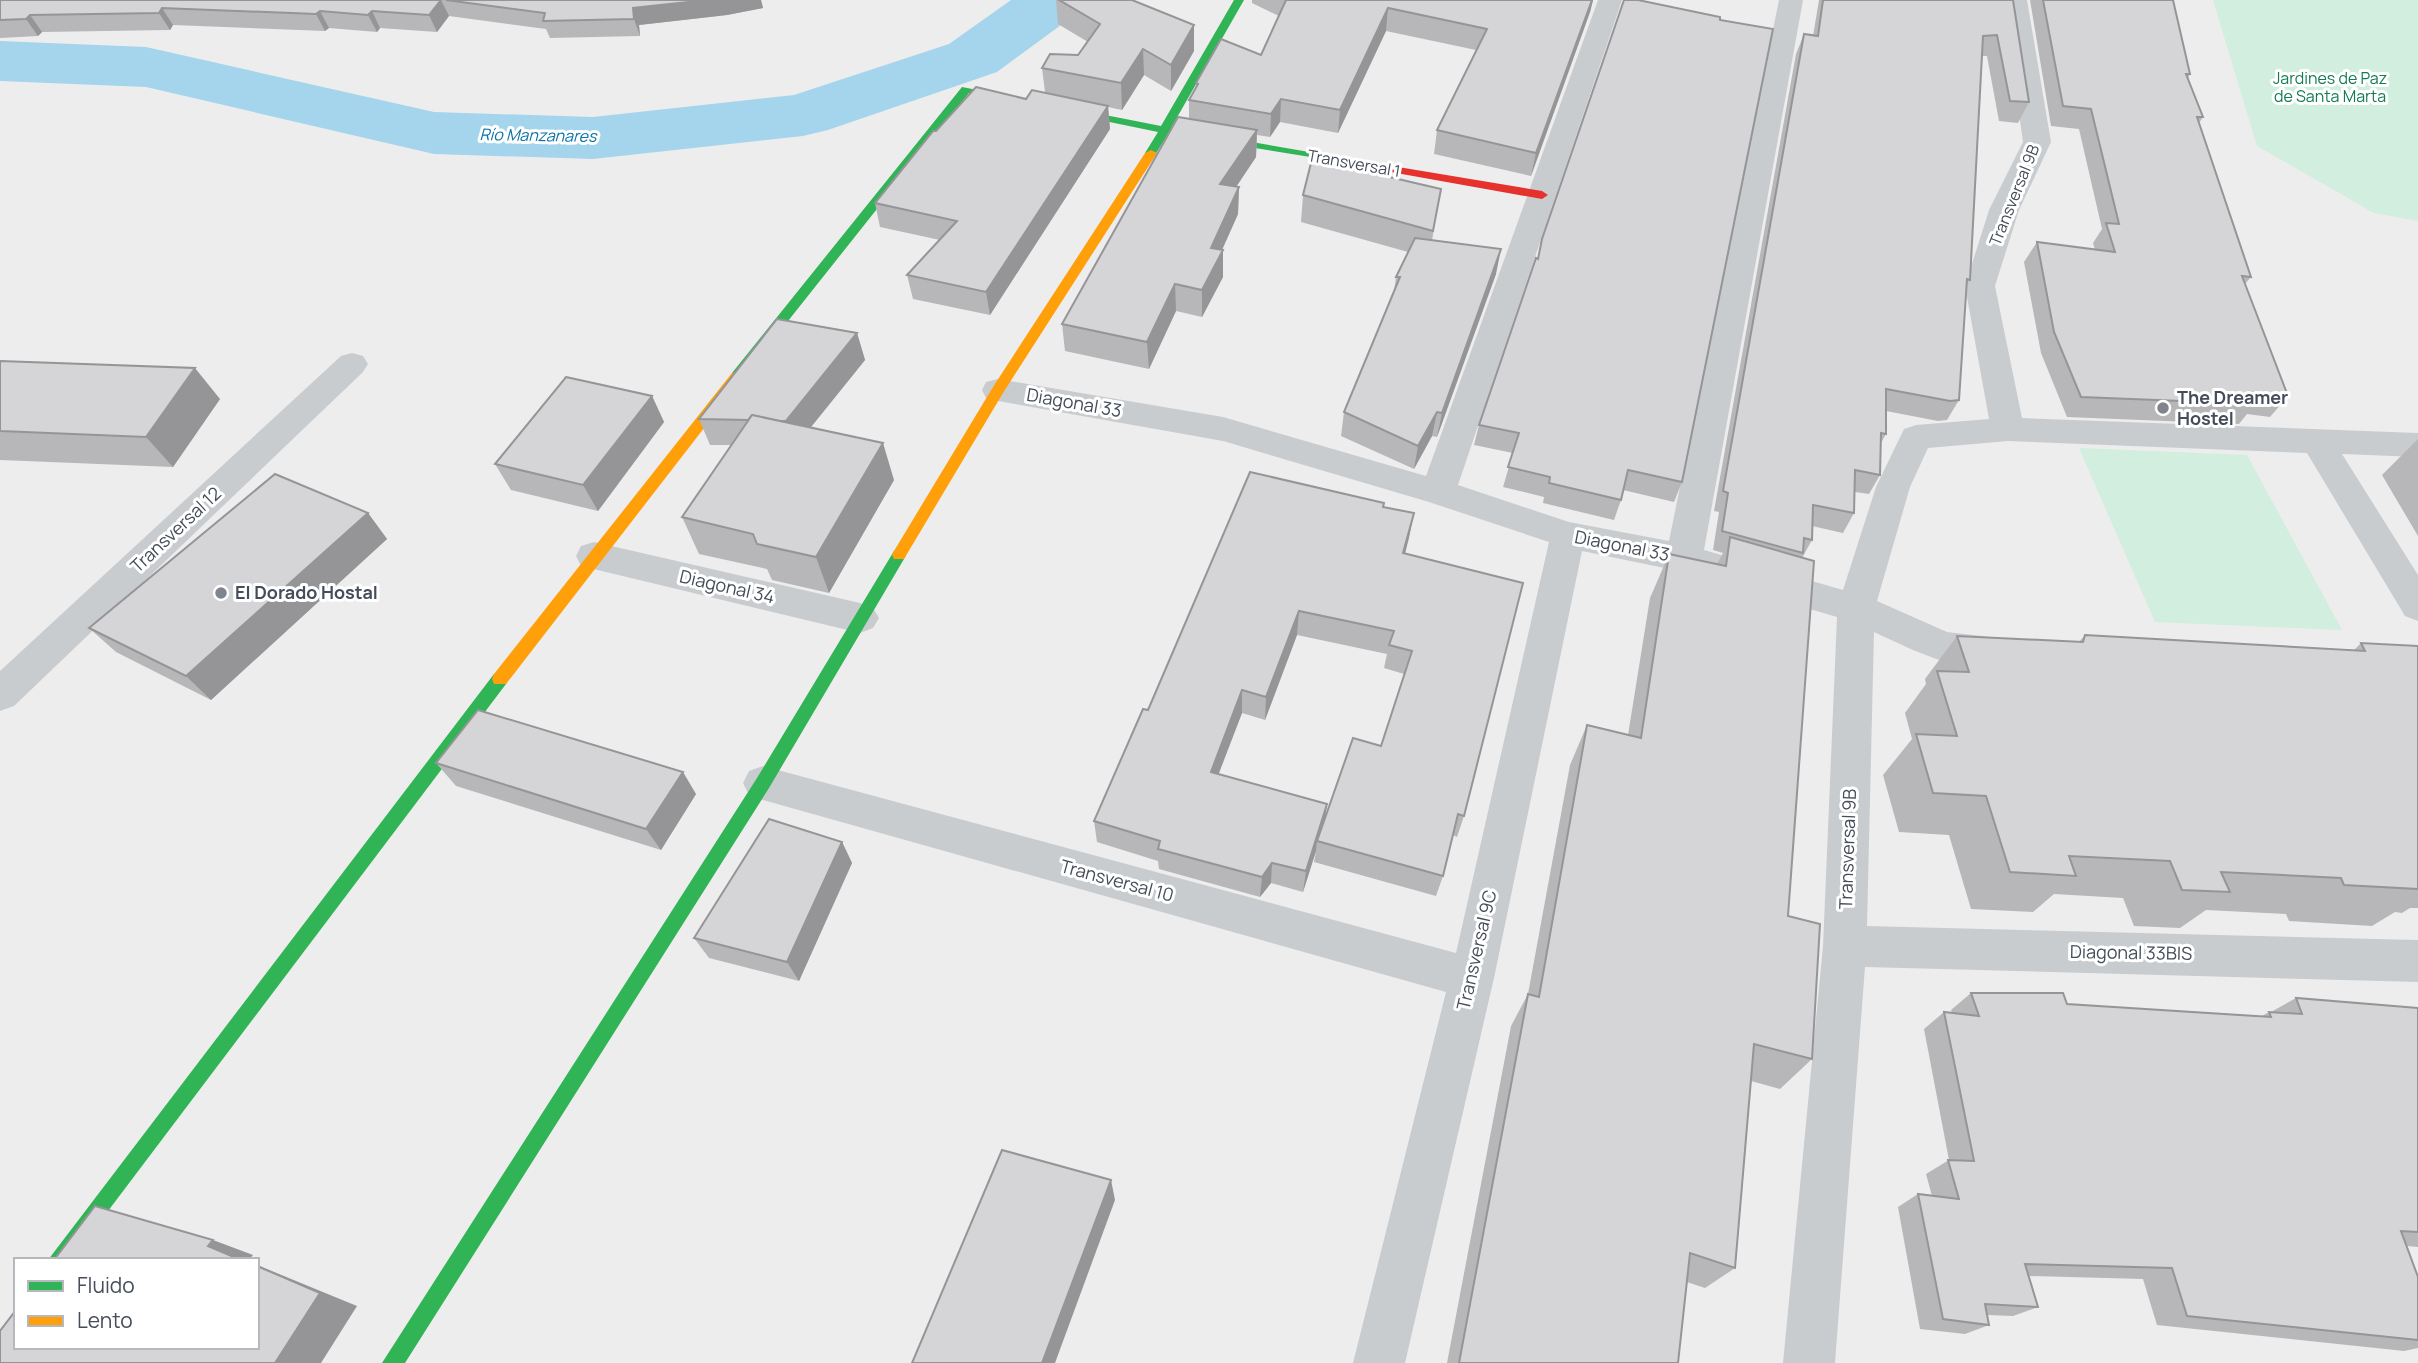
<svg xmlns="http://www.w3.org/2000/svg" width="2418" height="1363" viewBox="0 0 2418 1363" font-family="Manrope,sans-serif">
<rect width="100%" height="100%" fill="#eeeded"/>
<g fill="#d1eedf">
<path d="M2213,0h205v221l-44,-8 -117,-67z"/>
<path d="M2079,448l168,7 95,175 -187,-8z"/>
</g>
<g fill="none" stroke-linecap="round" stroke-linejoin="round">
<path fill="#a4d5ec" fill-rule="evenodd" d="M1011,0h74l-9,14 -79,58 -169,58 -25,6 -210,23 -159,-5 -288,-67 -146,-6v-40l146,6 288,65 159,5 201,-22 155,-51z"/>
<g fill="#c9ccce" fill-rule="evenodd">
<path d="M1598,0h24l-164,485 111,37 100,19 110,-541h24l-99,550 139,40 33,-103 28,-58 12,-4 73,-6 -24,-133 24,-76 34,-68 -20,-142h24l24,142 -32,68 -24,76 27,132 396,15v24l-76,-3 76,121v46l-13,-5 -98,-163 -299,-12 -80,7 -18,39 -33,114 70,31 53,6 13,4 6,11 -6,11c-45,15 -98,-13 -139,-32l-7,294 551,14v42l-553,-15 -30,396h-52l40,-417 14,-329 -153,-45 -102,-21 -88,427 -89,385h-52l93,-371 -683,-192 -14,-5 -6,-12 6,-12 14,-5 693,187 93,-411 -120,-40 -206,-61 -225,-40 -12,-3 -4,-8 4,-8 12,-3 225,38 203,59z"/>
<path d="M352,353l11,3 5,8 -5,8 -349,334 -14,5v-40l341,-315z"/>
<path d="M594,542l266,61 13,5 6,10 -6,10 -13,5 -279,-67 -5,-10 5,-10z"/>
</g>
<g fill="#30b455" fill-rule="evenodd">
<path d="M1234,0h10l-73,128 179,31 6,3 -2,2 -186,-30 -13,21 -4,1 -6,-3 13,-21 -189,-39 -227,286h-10v-6l230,-286 199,39z"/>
<path d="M899,549l7,6 -2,4 -135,229 -364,575h-23l375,-585 137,-227z"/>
<path d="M500,673l6,1 2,5 -2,5 -435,576h-23l446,-586z"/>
</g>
<g fill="#ff9f0a" fill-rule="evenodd">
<path d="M1151,150l6,3 -154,240 -99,166h-10l-2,-4 2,-4 99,-164 152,-234z"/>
<path d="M737,371l7,5 -2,3 -236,305h-12l-2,-5 2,-5 238,-301z"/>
</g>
<path fill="#e5322d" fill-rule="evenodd" d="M1350,159l192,32 6,4 -6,4 -196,-35 -2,-2z"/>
</g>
<g fill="#b7b7ba" fill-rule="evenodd">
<path d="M0,0h761l2,8 -36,7 -88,10 1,11 -90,2 -4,-9 -97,-13 -12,16 -57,-4 -3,4 -48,-4 -4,3 -152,-6 -3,5 -128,2 -4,4 -38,2z"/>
<path d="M1056,0h76l62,25v26l-23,40 -27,-16 -22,35 -14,-3 2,22 -120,186 -77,-16 -6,-24 33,-35 -60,-13 -5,-24 61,-72 109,-39 -3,-24 36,-13 10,-13 -30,-18z"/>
<path d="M1252,0h341l-3,12 -59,164 -97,-22 3,-24 39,-80 -90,-19 -48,102 -58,-11 -10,15 -13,-2 -1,22 -20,30h3l-1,27 -16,36h1v27l-21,40 -26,-6 -27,58 -84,-18 -3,-27 127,-205v-19l7,-13v-4l65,-28 18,-39 -27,-13z"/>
<path d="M1819,0h194l16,102 -11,21 -19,-2 -12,-65h-5l-12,224 -4,6 -7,114 -12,20 -9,1 -52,-10v23l-5,9 -1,32 -11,19 -14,-2 -1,21 -11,20 -31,-7v14l-10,18 -14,358 24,143 -32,30 -29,-8 -16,187 -30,20 -18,-6 -9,81h-231l64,-337 17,-32 42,-229 17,-40 41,10 22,-137 19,-44 48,10 6,-11 -10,-3 6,-38 -5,-1 82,-457 8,-20 9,2z"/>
<path d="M2030,0h143l17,74 -2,4 15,39 -4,6 52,154 -6,7 43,112 -18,21 -23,-3 -8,10 -172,-7 -26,-64 -17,-91 13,-20 58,8 -2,-7 9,-14 -23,-100 -28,-3z"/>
<path d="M1303,195l133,20 -4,26 64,33 -59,163 -5,-1 -18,33 -73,-33 3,-24 50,-120 2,-15 12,-25 -107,-30z"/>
<path d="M1538,259l144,223 -8,20 -51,-12 -2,10 -7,20 -71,-17 1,-6 -41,-10 10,-34 -39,-8 5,-20z"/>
<path d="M857,333l8,27 -55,68 84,52 -65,113 -57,-13 -5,-11 -68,-15 -17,-37 49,-72h-21l-11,-26z"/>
<path d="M0,361l220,38 -47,68 -173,-7z"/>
<path d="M652,396l12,26 -66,89 -87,-21 -16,-26z"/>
<path d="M2418,439v97l-36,-61z"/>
<path d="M1384,503v4l30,6 -9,40 59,263 -7,21 -4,-2 -10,41 -7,20 -122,-34 2,-11 -13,41 -32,-9 -11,14 -101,-28 -1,-8 -61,-19 -3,-21 54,-111zM1297,635l90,19 -3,14 20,6 -23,72 -56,74 2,-16 -109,-30 24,-61 23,7z"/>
<path d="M368,513l19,26 -176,161 -95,-48 -27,-24z"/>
<path d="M2085,635l269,15 7,-7 57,3v262h-8l-8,5 -7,-1 -23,14 -83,-5 -3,-7 -80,-4 -26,18 -46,-2 -11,-28 -69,-4 -21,18 -62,-3 -22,-74 -50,-3 -16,-57 29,-36 -7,-26 21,-29 -1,-5 32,-43 122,6z"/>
<path d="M436,763l260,31 -35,56 -205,-64z"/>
<path d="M842,842l10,21 -53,118 -90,-23 -15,-20z"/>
<path d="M1971,993l96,11 195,12 7,-4h2l25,-14 122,10v239l-11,-1 11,31v71l-14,3 -247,-26 -14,-46 -115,-3 10,31 -25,9 -26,-1 2,10 -24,9 -45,-5 -22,-122 20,-13 14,2 -6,-22 23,-14 -25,-131 20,-17 8,1 -1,-3z"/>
</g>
<g fill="#959597">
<path d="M441,0l8,16 -12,16 -8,-17z"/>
<path d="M707,0h54l2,8 -36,7 -88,10 1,11 -6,-17 -1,-11z"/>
<path d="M1592,0h1l-3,12 -59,164 5,-23z"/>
<path d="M162,8l11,17 -3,5 -11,-17z"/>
<path d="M1388,8l-2,23 -48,102 2,-23z"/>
<path d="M320,11l9,17 -4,3 -9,-17z"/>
<path d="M372,11l8,17 -3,4 -9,-17z"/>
<path d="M30,15l12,17 -4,4 -12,-17z"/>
<path d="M1194,25v26l-23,40v-26z"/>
<path d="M1143,49l1,26 -22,35 -1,-27z"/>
<path d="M1281,99l-1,23 -10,15 1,-23z"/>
<path d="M1108,106l2,23 -120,186 -4,-23z"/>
<path d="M1257,130l-1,27 -36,54v-27z"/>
<path d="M1239,187l-1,27 -25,56 10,-20v27l-21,40v-27l9,-42z"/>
<path d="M1501,249l-5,25 -59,163 5,-24z"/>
<path d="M1175,284l1,27 -27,58 -2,-27z"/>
<path d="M857,333l8,27 -70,87 -9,-26z"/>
<path d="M195,368l25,31 -47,68 -27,-30z"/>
<path d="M652,396l12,26 -66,89 -15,-26z"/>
<path d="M1437,412l-5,24 -18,33 4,-23z"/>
<path d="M883,443l11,37 -65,113 -13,-36z"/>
<path d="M368,513l19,26 -176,161 -25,-24z"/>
<path d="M1414,513l-5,25 -10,39 4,-24z"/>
<path d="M1299,611l-2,24 -32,85 1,-23z"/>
<path d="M1242,690v23l-31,81v-22z"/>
<path d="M683,772l13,22 -35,56 -15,-21z"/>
<path d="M1327,804l-3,21 -7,16 -1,10 -13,41 3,-21z"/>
<path d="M842,842l10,21 -53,118 -12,-19z"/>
<path d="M1272,863l-1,20 -11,14 2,-20z"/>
<path d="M1111,1180l4,20 -60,163h-13z"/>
<path d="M213,1240l40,15 -4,5h-8l-33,-14z"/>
<path d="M257,1265l100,41 -36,57h-46z"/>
</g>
<g fill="#d5d5d8" stroke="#959597" stroke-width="2">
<path d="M0,0h441l-12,15 -57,-4 -4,4 -48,-4 -4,3 -154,-6 -3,5 -129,2 -4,4 -26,1z"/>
<path d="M446,0h261l-74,8 1,11 -91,2 2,-8z"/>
<path d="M1059,0h73l62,25 -23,40 -28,-16 -22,34 -79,-15 8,-14 28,1 22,-31z"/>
<path d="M1286,0h306l-56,153 -99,-23 50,-101 -99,-21 -48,102 -59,-11 -10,15 -82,-14 9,-16 -2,-1 25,-44 40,16z"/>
<path d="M1624,0h14l82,17v3l53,9 -91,453 -54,-12 -7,30 -72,-17 1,-6 -42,-10 11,-34 -40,-8 57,-167 2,1 4,-20z"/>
<path d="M1823,0h190l16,102 -19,-1 -13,-66 -14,1 -13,244 -3,-1 -8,121 -9,1 -64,-12v45l-5,-1 -1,42 -25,-5 -1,43 -41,-8 -1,35 -8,-2 -1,15 -81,-22 6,-38 -5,-2 81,-457 14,2z"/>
<path d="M2043,0h130l17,74h-4l17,43h-6l54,160 -9,-1 46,120 -38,-4 6,12 -175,-7 -27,-65 -17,-90 78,10 -9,-29 13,1 -28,-115 -28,-3z"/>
<path d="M976,87l50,12 6,-9 76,16 -122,186 -79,-17 50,-54 -82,-18 58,-72h3z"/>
<path d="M1178,117l79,13 -37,54 19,3 -28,61 12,2 -21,40 -27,-6 -28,58 -85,-18z"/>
<path d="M1312,159l129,30 -8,42 -130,-36z"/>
<path d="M1415,238l86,11 -59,164 -5,-1 -19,34 -74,-34 56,-135h-4z"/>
<path d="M777,319l80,14 -71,88h-9l-25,-6 -4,5 -49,-1z"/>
<path d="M0,361l195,7 -49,69 -146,-6z"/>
<path d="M566,377l86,19 -69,89 -88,-21z"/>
<path d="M752,415l131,28 -67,114 -59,-13 -4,-10 -71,-17z"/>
<path d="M1250,472l134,31 -1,4 31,6 -11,40 120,30 -59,233 -6,-2 -15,62 -126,-35 36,-103 28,8 31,-95 -23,-6 5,-14 -95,-20 -33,86 -24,-7 -31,82 116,32 -21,67 -34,-8 -10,14 -104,-28 2,-8 -66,-20 49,-112 5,1z"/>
<path d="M275,474l93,39 -182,163 -97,-48z"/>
<path d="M1730,537l84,24 -26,355 32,8 -8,135 -58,-15 -19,224 -45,-15 -12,110h-219l69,-369 11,3 48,-272 54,13 28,-184 57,12z"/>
<path d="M2085,635l280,16 -4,-8 57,3v243l-74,-4 -3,-7 -120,-6 9,20 -48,-2 -12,-29 -101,-5 7,20 -66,-4 -24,-76 -53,-3 -17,-59 41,2 -20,-65 32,1 -12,-36 126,6z"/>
<path d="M478,710l205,62 -37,57 -210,-66z"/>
<path d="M769,819l73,23 -55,120 -93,-24z"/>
<path d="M1971,993h92l4,11 204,13 -2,-5 33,2 -6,-16 122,10v224l-17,-1 17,46v63l-231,-24 -15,-48 -147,-4 13,43 -53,-3 4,21 -46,-6 -25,-125 41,5 -11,-39 26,1 -30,-149 35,4z"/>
<path d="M1002,1150l109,30 -69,183h-130z"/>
<path d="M95,1206l118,34 -5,6 33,14h-187z"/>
<path d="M257,1266l63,27 -45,70h-275v-32l16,-21v37h241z"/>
</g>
<g fill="#80858d" stroke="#fff" stroke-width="2.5">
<circle cx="2163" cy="408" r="7"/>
<circle cx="221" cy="593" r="7"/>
</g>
<g text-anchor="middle" stroke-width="6" stroke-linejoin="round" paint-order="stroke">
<g font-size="16" fill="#157b54" stroke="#fff">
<text x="2330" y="84">Jardines de Paz<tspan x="2330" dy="18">de Santa Marta</tspan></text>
</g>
<g font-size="16" font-style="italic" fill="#0b74a7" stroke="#fff">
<text transform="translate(538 135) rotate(1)" y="6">Río Manzanares</text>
</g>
<g font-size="16" fill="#454d5a" stroke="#fff">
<text transform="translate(1354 163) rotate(10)" y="6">Transversal 1</text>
<text transform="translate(2014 195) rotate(-68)" y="6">Transversal 9B</text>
</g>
<g font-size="18" font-weight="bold" fill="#454d5a" stroke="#fff" text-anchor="start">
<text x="2177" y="404">The Dreamer<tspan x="2177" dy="21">Hostel</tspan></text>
<text x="235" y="599">El Dorado Hostal</text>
</g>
<g font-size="18" fill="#454d5a" stroke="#fff">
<text transform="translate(1074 403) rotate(10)" y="6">Diagonal 33</text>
<text transform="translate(176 530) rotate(-43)" y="6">Transversal 12</text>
<text transform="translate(1622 546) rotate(11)" y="6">Diagonal 33</text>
<text transform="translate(727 587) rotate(13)" y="6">Diagonal 34</text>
<text transform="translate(1848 849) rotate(-88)" y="6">Transversal 9B</text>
<text transform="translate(1117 881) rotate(15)" y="6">Transversal 10</text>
<text transform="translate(1477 950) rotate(-77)" y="6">Transversal 9C</text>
<text transform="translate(2131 953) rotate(1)" y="6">Diagonal 33BIS</text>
</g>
</g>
<rect x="14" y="1258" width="245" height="91" fill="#ffffff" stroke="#b5b8bd" stroke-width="2"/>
<rect x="28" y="1281" width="35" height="10" fill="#30b455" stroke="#b5b8bd" stroke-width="2"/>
<text x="77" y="1293" font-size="21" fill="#454d5a">Fluido</text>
<rect x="28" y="1316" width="35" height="10" fill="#ff9f0a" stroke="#b5b8bd" stroke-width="2"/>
<text x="77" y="1328" font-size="21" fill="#454d5a">Lento</text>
</svg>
